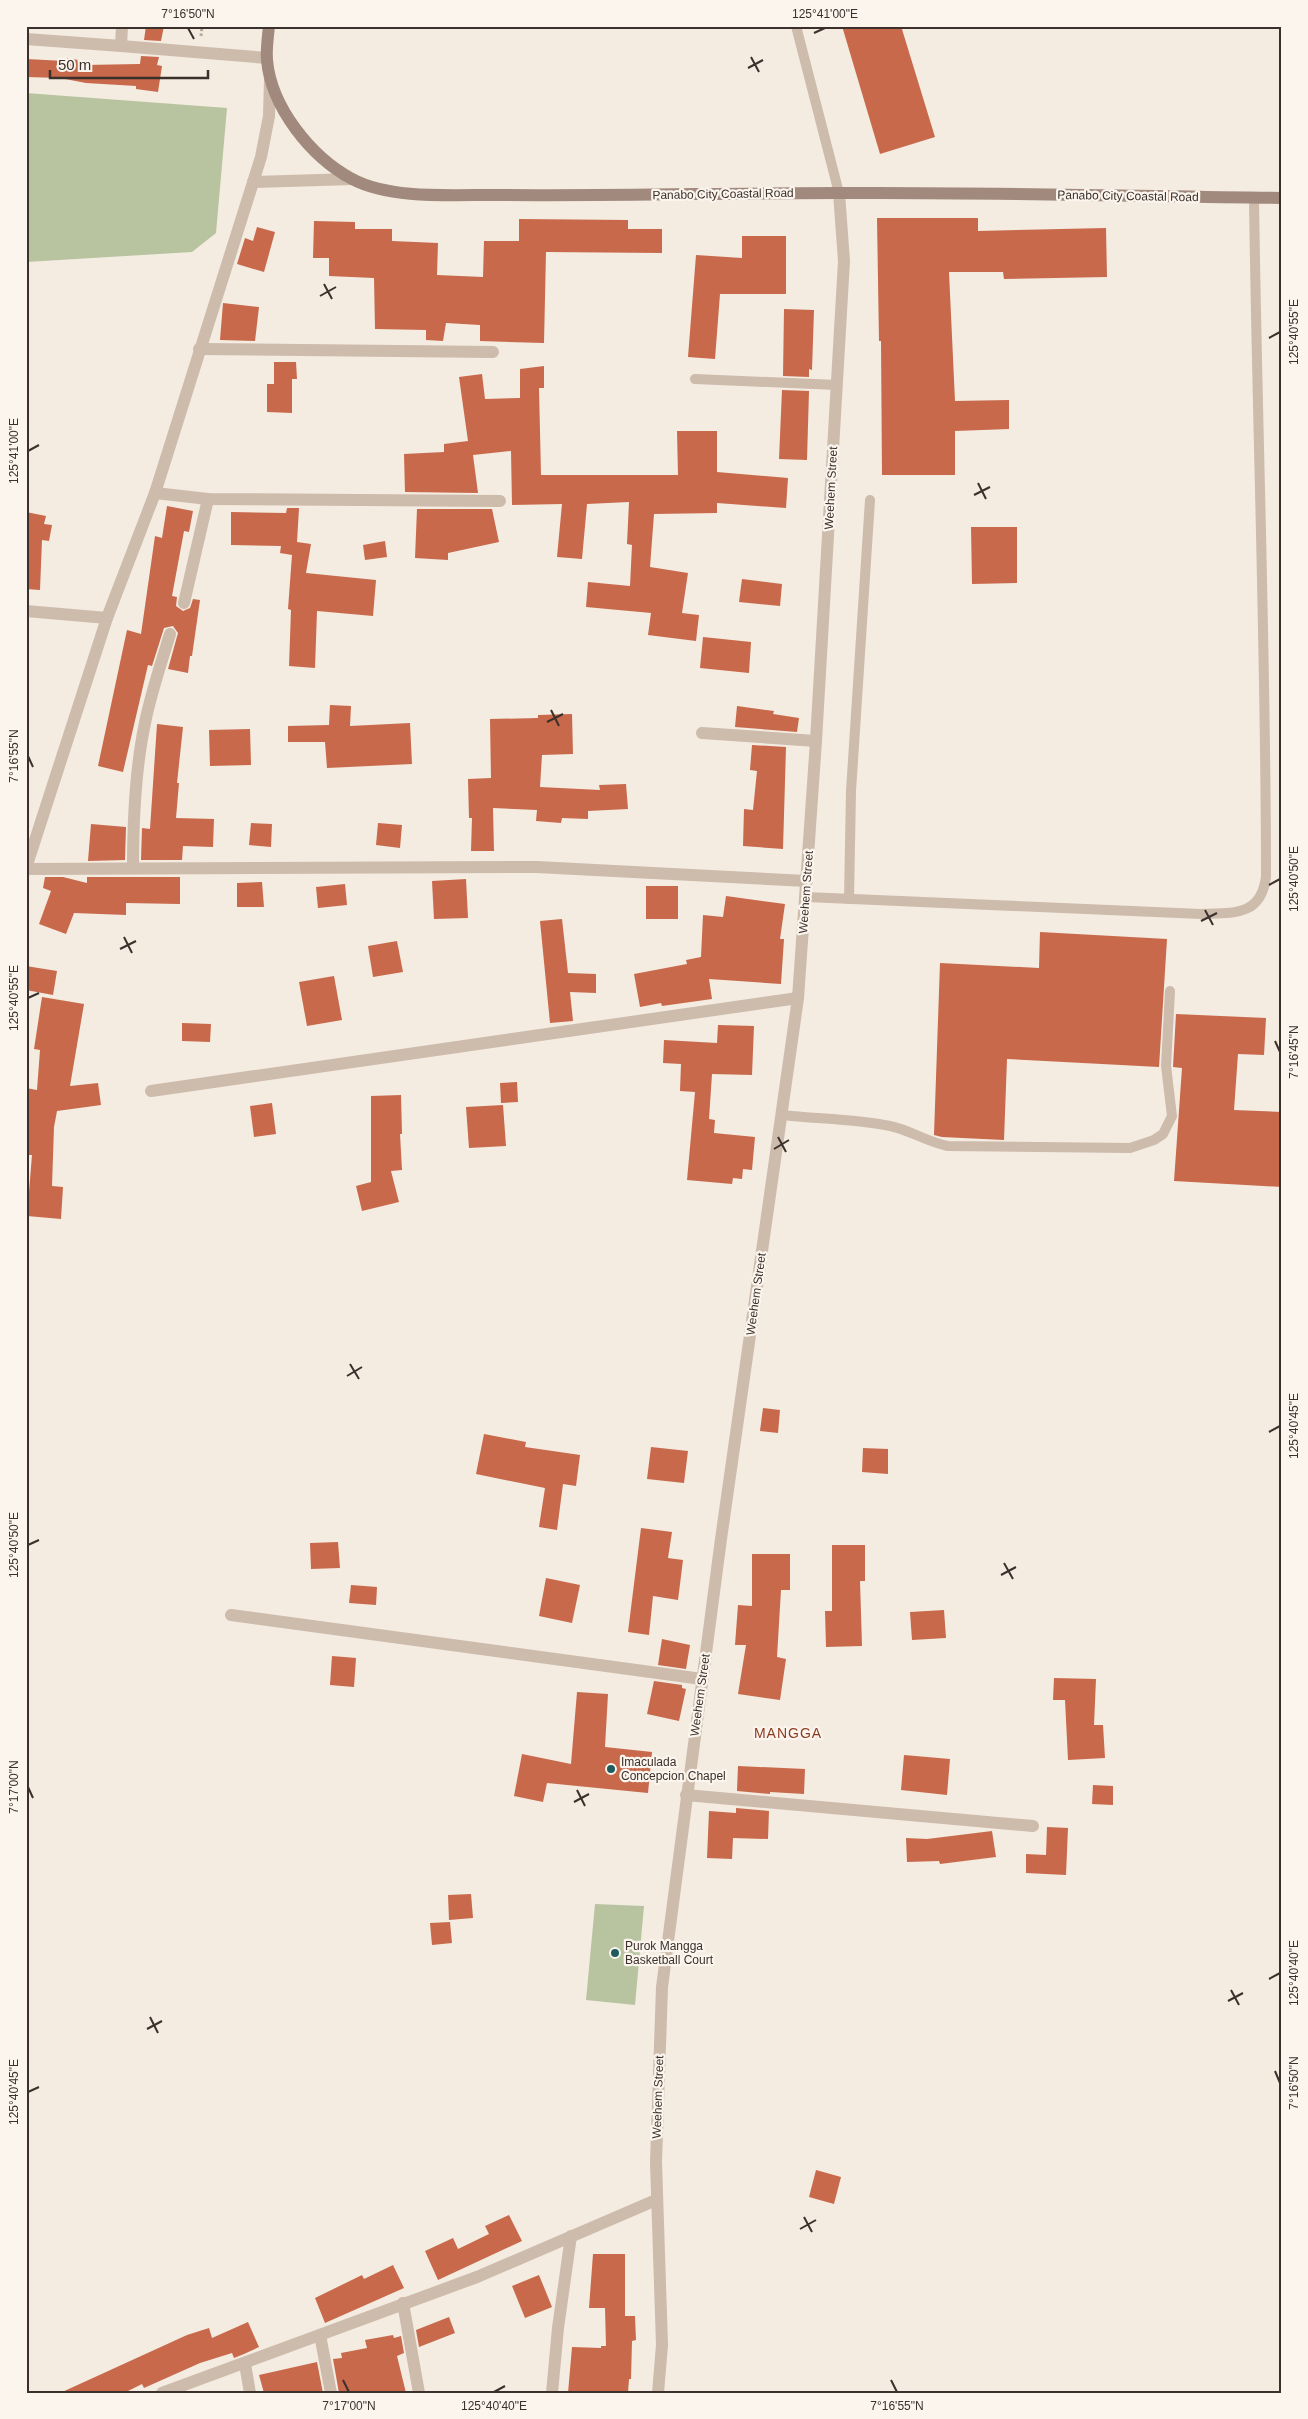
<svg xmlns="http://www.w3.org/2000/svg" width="1308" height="2419" viewBox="0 0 1308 2419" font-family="Arial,sans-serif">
<rect width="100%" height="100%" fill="#f4ebe1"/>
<g fill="#b8c4a0">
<path d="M26,93l201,15 -11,125 -24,19 -166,10z"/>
<path d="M595,1904l49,2 -9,99 -49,-5z"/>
</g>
<g fill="#c8694b">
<path d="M146,26h18l-3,15 -17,-1z"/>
<path d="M842,26h59l34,111 -55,17z"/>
<path d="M141,56l18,1 -2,8 5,1 -4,26 -22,-3v-3l-50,-3 -26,-5 -34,-1v-18l39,2v-3l20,3 -1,4 56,-1z"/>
<path d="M877,218h101v13l128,-3 1,49 -103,2 -1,-7h-54l6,129 54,-1v29l-54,2v44h-73l-1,-134h-2z"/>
<path d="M519,219l109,1v9h34v24l-116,-1 -2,91 -64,-2v-16l-34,-2 -3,18 -17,-1v-10l-51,-1 -1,-51 -45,-2v-18h-16l1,-37 41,1v7h37v12l46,2 -1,32 46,2 1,-36h35z"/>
<path d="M257,227l18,5 -11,40 -27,-8 8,-26 8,3z"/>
<path d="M742,236h44v58h-66l-5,65 -27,-2 8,-102 46,3z"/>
<path d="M223,303l36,4 -4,34 -35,-1z"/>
<path d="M784,309l30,1 -2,60 -3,-1v8l-26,-1z"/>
<path d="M274,362h22l1,17h-5v34l-25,-1v-28h7z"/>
<path d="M544,366v22h-5l2,87h137l-1,-44h40v41l71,6 -2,30 -69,-5v10l-63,1 -4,53 38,6 -6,40 17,2 -3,26 -48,-6 3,-22 -65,-6 2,-25 42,4 2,-41 -5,-1 2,-42 -42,2 -5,55 -25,-2 5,-53 -50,1 -1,-54 -38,4 5,38 -73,-1 -1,-38 40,-2v-8l24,-3 -9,-64 23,-3 3,25 35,-1v-29z"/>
<path d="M782,390l27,1 -2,69 -28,-1z"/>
<path d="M167,506l26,5 -4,21 -5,-1 -12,65 5,1 -1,9 7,5 7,-3 3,-9 7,1 -8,56h-2l-2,17 -20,-4 10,-36 -5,-7 -9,2 -12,38 -4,-1 -25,107 -25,-6 29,-136 14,4 14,-98 7,2z"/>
<path d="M287,508h12l-2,34 14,2 -5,29 70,7 -3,36 -56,-5 -2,57 -26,-2 2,-56 -3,-1 4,-54 -12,-2 1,-7 -50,-1v-33l55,1z"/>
<path d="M417,509h75l7,33 -51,11v7l-33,-2z"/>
<path d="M26,512l20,4 -2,8 8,1 -3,16 -7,-1 -2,50 -14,-1z"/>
<path d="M971,527h46v56l-45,1z"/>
<path d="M385,541l2,16 -22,3 -2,-15z"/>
<path d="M742,579l40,5 -2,22 -41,-4z"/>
<path d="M703,637l48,5 -2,31 -49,-5z"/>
<path d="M330,705l21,1 -1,20 60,-3 2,41 -85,4 -2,-26h-37v-16l41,-1z"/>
<path d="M737,706l37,5 -1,3 26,4 -2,14 -62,-5z"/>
<path d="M572,714l1,40 -31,1 -2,32 60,3 -1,-5 27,-1 2,25 -40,2v8l-26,-1 -1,5 -25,-2 1,-11 -44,-2 1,43h-23l1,-33h-3l-1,-39 23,-1 -1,-59 48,-1v-3z"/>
<path d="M157,724l26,3 -6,56h2l-3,35 38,1 -1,28 -30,-1 -1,14h-41l1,-32 8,1z"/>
<path d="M250,729l1,36 -41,1 -1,-36z"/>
<path d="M752,745l34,2 -3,102 -40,-3 1,-37 9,1 4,-39 -7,-1z"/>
<path d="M251,823l21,1 -1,23 -22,-2z"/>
<path d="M378,823l24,2 -2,23 -24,-3z"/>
<path d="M91,824l35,3 -1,33 -37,1z"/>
<path d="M45,877h18l24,6v-6h93v27l-54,-1v12l-52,-2 -8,21 -27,-10 12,-33 -8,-3z"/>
<path d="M466,879l2,39 -34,1 -2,-38z"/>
<path d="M262,882l2,25h-27v-24z"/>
<path d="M345,884l2,21 -29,3 -2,-21z"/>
<rect x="646" y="886" width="32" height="33"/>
<path d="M726,896l59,8 -5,35h4l-3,45 -72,-5 3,20 -50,7 -1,-3 -21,4 -6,-33 53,-10 -1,-4 15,-3 2,-42 20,2z"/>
<path d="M562,919l6,54 28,1v19l-26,-1 3,29 -23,2 -10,-102z"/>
<path d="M1040,932l127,7 -8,128 -152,-8 -3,81 -62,-3 -8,-2 6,-172 99,5z"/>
<path d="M397,941l6,31 -30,5 -5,-31z"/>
<path d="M26,966l31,5 -4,24 -27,-5z"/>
<path d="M334,976l8,44 -35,6 -8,-44z"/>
<path d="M42,997l42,7 -14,82 28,-3 3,22 -44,6 -3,16 -2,59 11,1 -2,32 -34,-3 5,-61h-6v-67l11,2 3,-40 -6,-1z"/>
<path d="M1176,1014l90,4 -2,37 -26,-1 -4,56 48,2v75l-108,-6 8,-113 -9,-1z"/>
<path d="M182,1023l29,1 -1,18 -28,-1z"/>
<path d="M718,1025l36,1 -2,49 -40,-1 -3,45 6,1 -1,13 41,4 -3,33 -9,-1 -1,10 -9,-1 -1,6 -45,-4 8,-88 -15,-1 1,-27 -18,-1 1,-23 53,3z"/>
<path d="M517,1082l1,20 -17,1 -1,-20z"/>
<path d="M401,1095l1,39h-2l2,36 -11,1 8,31 -37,9 -6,-25 15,-4v-86z"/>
<path d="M272,1103l4,31 -22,3 -4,-31z"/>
<path d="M503,1105l3,41 -37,2 -3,-41z"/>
<path d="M763,1408l17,2 -2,23 -18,-2z"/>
<path d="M484,1434l42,8 -1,5 55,8 -4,31 -13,-2 -6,46 -18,-3 6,-39 -69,-14z"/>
<path d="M651,1447l37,4 -4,32 -37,-4z"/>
<path d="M863,1448l25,1v25l-26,-2z"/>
<path d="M641,1528l31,4 -4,26 15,2 -5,40 -25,-4 -4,39 -21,-3z"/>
<path d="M338,1542l2,26 -29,1 -1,-26z"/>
<path d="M832,1545h33v36h-5l2,65 -36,1 -1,-36h7z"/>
<path d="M752,1554h38v36h-9l-4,67 9,2 -6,41 -42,-6 8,-49h-11l3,-40 14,1z"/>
<path d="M546,1578l34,7 -8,38 -33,-7z"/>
<path d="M351,1585l26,2 -1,18 -27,-2z"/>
<path d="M944,1610l2,28 -34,2 -2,-28z"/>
<path d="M662,1639l28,6 -4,24 -28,-4z"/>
<path d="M332,1656l24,2 -2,29 -24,-2z"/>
<path d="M1054,1678l42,1 -2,46h9l2,33 -37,2 -3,-60h-12z"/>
<path d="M654,1681l28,4v3l4,1 -7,32 -32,-7z"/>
<path d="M577,1692l31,2 -3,53 47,5 -4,41 -101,-10 -4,19 -29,-6 8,-42 49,10z"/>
<path d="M904,1755l46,4 -3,36 -46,-5z"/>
<path d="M738,1766l67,3 -1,25 -34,-2v2l-33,-3z"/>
<path d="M1093,1785l20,1v19l-21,-1z"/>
<path d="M736,1808l33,3 -1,28 -35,-1 -1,21 -25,-1 2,-47 27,2z"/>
<path d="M1047,1827l21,1 -2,47 -40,-2v-19l20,1z"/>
<path d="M992,1831l4,26 -56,7 -1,-3 -32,1 -1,-24 21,1z"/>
<path d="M471,1894l2,24 -24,2 -1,-25z"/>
<path d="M450,1922l2,21 -20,2 -2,-22z"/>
<path d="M816,2170l25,7 -7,27 -25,-7z"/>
<path d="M509,2215l13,26 -84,39 -13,-29 28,-13 5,11 31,-15 -4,-8z"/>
<path d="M593,2254h32v62h10l1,24 -4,1 -1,38h-2l-1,14h-60l4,-46 29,1v-2h5l-1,-38h-16z"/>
<path d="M393,2265l11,23 -79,35 -10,-25 47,-23 2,4z"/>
<path d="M539,2275l13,32 -27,11 -13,-32z"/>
<path d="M449,2317l6,16 -36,14 -3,-17z"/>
<path d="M248,2322l11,25 -15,7 -10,4 -2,-5 -32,10 -56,25 -2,-4 -18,9h-64l127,-58 22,-7 3,10z"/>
<path d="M393,2335l1,3 7,-2 3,17 -7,3 9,37h-67l-6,-34 9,-1 -1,-5 26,-5 -2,-8z"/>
<path d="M317,2362l6,31h-59l-5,-18z"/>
</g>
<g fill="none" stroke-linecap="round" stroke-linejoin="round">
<path stroke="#b9a596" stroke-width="3" stroke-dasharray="2.5 2.5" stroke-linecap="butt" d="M201,36l1,-10"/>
<g stroke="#cdbbac" stroke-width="10">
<path d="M796,26l43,167"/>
<path d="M695,379l142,6"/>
<path d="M806,897l395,17c33,-1 60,2 65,-37 0,-227 -9,-453 -12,-679"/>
<path d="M849,899l2,-108 19,-291"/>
<path d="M782,1115c35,4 73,4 108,11 20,4 37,16 58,20l182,2 24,-8 9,-6 9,-18 -6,-50 4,-75"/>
</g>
<g stroke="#cdbbac" stroke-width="12">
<path d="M122,26l-1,20 146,12"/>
<path d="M26,39l95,7"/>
<path d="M253,182l100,-3"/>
<path d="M199,349l294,3"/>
<path d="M155,493l53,6 292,2"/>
<path d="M184,603l24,-104"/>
<path d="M26,611l81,7"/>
<path d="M702,733l114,8"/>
<path d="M26,868l81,-250 48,-125 106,-336 8,-41 1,-37"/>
<path d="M133,868c0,-48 2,-98 12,-145 6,-30 16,-59 25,-89"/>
<path d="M26,869l511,-2 270,14"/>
<path d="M151,1091l647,-93"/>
<path d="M231,1615l471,64"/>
<path d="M686,1795l347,31"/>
<path d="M403,2303l16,90"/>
<path d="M320,2335l11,58"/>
<path d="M245,2364l5,29"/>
<path d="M162,2393l315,-116 179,-77"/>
<path d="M552,2393l6,-65 13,-92"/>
</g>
<path stroke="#cdbbac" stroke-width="12" d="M658,2393l4,-48 -6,-183 6,-175 59,-448 77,-541 18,-257 28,-480 -5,-68"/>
<path stroke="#a18a7d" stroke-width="12" d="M269,26c-1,11 -3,23 -2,34 4,47 44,97 85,119 42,22 108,15 155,16 111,1 221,-2 331,-2 148,-1 296,3 444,5"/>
</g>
<path fill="none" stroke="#3b302b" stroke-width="2" d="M188,28l6,11M814,33l11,-5M751,57l8,15M748,68l15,-8M324,284l8,15M320,296l16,-9M1269,338l11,-6M28,451l11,-6M978,483l8,16M974,495l16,-8M551,710l8,16M547,722l16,-8M28,756l5,11M1269,885l11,-6M1205,910l8,15M1201,921l16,-8M124,937l8,16M120,949l16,-8M28,998l11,-5M1275,1041l5,11M778,1137l8,15M774,1149l15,-9M350,1364l9,15M347,1376l15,-9M1269,1432l11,-6M28,1545l11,-5M1004,1563l9,16M1001,1575l15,-8M28,1787l5,11M577,1790l8,16M574,1802l15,-8M1269,1979l11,-6M1231,1990l8,15M1228,2001l15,-8M150,2017l8,16M147,2029l15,-8M1275,2071l5,12M28,2092l11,-5M804,2217l8,15M800,2229l16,-9M343,2380l6,12M891,2380l6,12M494,2392l11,-6"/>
<g fill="#1f5a5e" stroke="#fbf5ee" stroke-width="2">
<circle cx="611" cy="1769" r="5"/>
<circle cx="615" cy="1953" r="5"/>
</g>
<g text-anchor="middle" stroke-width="4.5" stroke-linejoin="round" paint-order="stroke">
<g font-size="12" fill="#3b302b" stroke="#fbf5ee">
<text transform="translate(723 194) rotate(-1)" y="4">Panabo City Coastal Road</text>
<text transform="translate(1128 196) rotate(1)" y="4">Panabo City Coastal Road</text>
<text transform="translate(831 488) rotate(-87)" y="4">Weehem Street</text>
<text transform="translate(806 892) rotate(-86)" y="4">Weehem Street</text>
<text transform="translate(756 1294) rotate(-82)" y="4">Weehem Street</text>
<text transform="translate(700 1695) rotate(-82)" y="4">Weehem Street</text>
<text transform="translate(658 2097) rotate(-88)" y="4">Weehem Street</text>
</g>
<g font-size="12" fill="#3b302b" stroke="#fbf5ee" text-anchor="start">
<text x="621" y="1766">Imaculada<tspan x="621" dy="14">Concepcion Chapel</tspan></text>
<text x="625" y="1950">Purok Mangga<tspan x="625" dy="14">Basketball Court</tspan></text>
</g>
<g font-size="14" letter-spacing="1" fill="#8c3b22" stroke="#fbf5ee">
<text x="788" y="1738">MANGGA</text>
</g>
</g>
<rect width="1308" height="2419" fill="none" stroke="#fbf5ee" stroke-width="55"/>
<path d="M50 70v8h158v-8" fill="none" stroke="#3b302b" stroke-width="2.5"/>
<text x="58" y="70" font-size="15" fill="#3b302b" stroke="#fbf5ee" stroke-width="4" paint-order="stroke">50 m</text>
<rect x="28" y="28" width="1252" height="2364" fill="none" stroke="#3b302b" stroke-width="2"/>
<g font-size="12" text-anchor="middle" fill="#3b302b">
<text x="188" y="18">7°16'50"N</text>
<text x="825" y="18">125°41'00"E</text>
<text transform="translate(1294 332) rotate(-90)" y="4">125°40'55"E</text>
<text transform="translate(14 451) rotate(-90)" y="4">125°41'00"E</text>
<text transform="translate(14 756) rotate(-90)" y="4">7°16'55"N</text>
<text transform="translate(1294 879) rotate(-90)" y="4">125°40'50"E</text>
<text transform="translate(14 998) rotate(-90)" y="4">125°40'55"E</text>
<text transform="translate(1294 1052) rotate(-90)" y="4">7°16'45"N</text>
<text transform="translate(1294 1426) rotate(-90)" y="4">125°40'45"E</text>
<text transform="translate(14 1545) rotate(-90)" y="4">125°40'50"E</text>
<text transform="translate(14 1787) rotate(-90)" y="4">7°17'00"N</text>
<text transform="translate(1294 1973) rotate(-90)" y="4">125°40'40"E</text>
<text transform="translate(1294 2083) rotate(-90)" y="4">7°16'50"N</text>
<text transform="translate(14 2092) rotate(-90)" y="4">125°40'45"E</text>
<text x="349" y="2410">7°17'00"N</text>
<text x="494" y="2410">125°40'40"E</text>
<text x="897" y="2410">7°16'55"N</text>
</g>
</svg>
